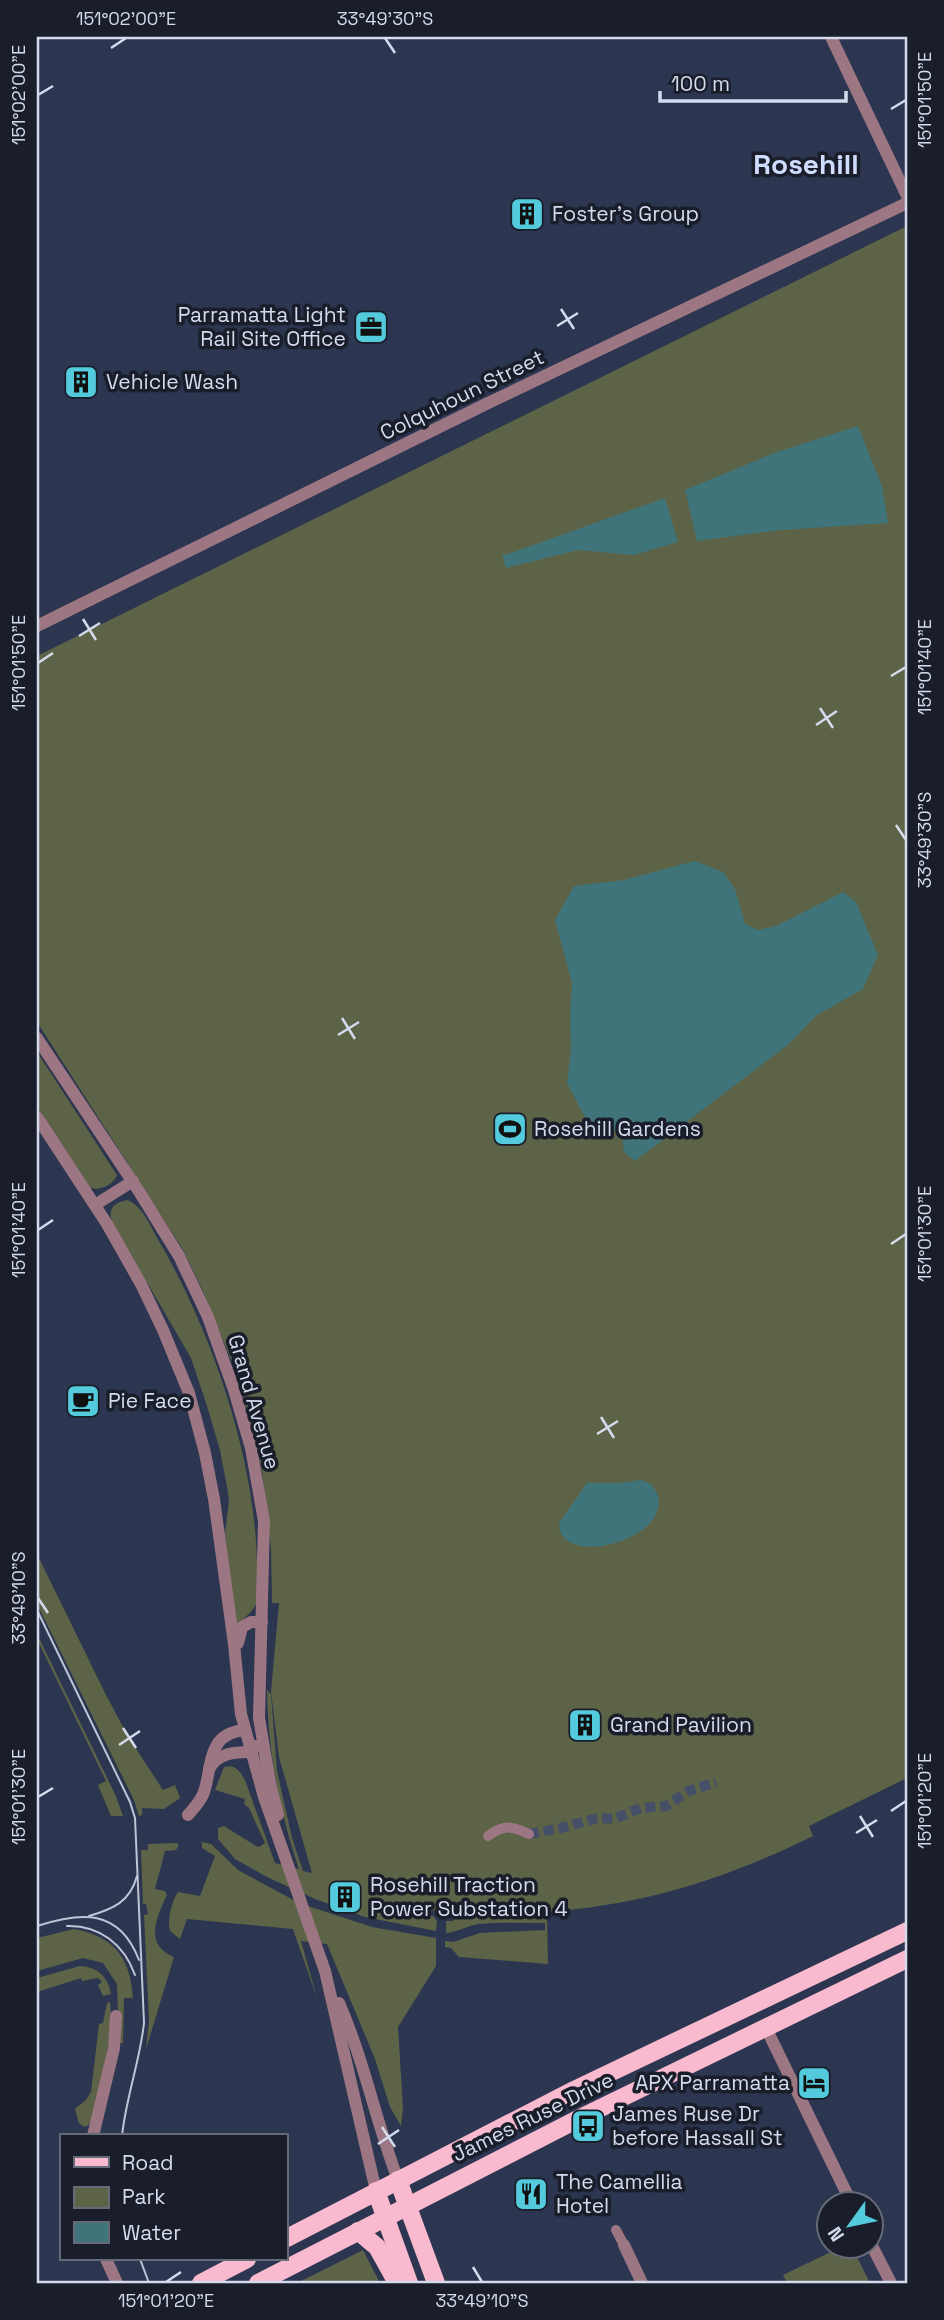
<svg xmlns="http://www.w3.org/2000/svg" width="944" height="2320" viewBox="0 0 944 2320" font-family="'Space Grotesk',sans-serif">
<rect width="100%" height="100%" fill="#2c3650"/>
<g fill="#5c6346">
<path d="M907,226v1552l-98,48 4,10c-90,44 -166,68 -266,76l1,52 -89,-7 -8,-9 -6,-1v-6l8,1 27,-9 65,-3v-7c-22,0 -45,-1 -67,1 -11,2 -21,8 -32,9v-12h7l10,-11 -55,1 25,5 4,5 -1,10 -71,-14 -50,-18 -48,-22 -32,-18 -17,-20v-11l6,-2 32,20 3,1 6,-4 -16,-35 -5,-4 1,-5 -30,-9 9,-23c11,-3 16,4 21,13l30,83 24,6c-20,-60 -31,-117 -32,-179l4,4 6,77 15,67 11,33 9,2 -33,-116 -8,-65 8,-89h-7l-1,-55 -9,-77 -24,-94 -36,-88 -20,-41 -145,-226v-366z"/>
<path d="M37,1052l80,123c-4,10 -17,16 -27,13l-53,-81z"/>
<path d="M127,1200c16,6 23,26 32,41 53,91 96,217 98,322 0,12 2,26 0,38 -2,9 -13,17 -20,24l-8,-51 -4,-41 4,-32 -2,-14 -7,-37 -13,-44 -16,-48 -79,-136c-4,-13 1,-19 15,-22z"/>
<path d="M37,1554l69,141 23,43 34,52 12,-5 5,13 -16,11 -22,-1v7l-3,1 -5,-16 -97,-196z"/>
<path d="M37,1634l78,160 8,22h-12l-13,-31 8,-4 -69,-142z"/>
<path d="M202,1842l9,2 27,26 61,33 73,24 64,11v28l-38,61 5,81 -2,18 -11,-19 -15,-48 -48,-115 -26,-3 16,57 -24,-69 -106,-10 -7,20 -10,-8c-3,-11 1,-28 8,-39l22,4 15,-40 -13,-8z"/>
<path d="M177,1843l2,2 -3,5 -11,1 -10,38 10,2 2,4c-11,23 -23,50 7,62l-28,92 3,-28 -5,-106 4,-1 -2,-10h-3l-2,-54h7v-6z"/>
<path d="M74,1929c43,8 58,32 59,74l-1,-5h-8l-1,45h-4l-2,-59 -14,-21 -20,-5 -46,13v-33z"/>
<path d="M80,1966c18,1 28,11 31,28l-8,2 -5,-11 4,-3 -4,-4 -16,3 -1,-3 -44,14v-14z"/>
<path d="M110,2002l2,22 -15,80 -8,21 -5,2 -5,-4 -4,-14 11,-9 5,-8 8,-68 4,-1 4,-20z"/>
<path d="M843,2246l9,1 18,36h-83l-4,-8z"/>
<path d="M363,2250l17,33h-83z"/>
</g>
<g fill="#40747b">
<path d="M858,426l24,60 6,37 -108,7 -83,11 -12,-51 89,-37z"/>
<path d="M665,498l13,44 -44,13 -56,-5 -72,18 -4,-13 6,-1z"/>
<path d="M695,861l28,11 12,17 10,35 13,6 18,-4 67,-34 13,10 22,53 -15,34 -46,26 -28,29 -154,117 -11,-9 -2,-17 -13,-9 -22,-5 -20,-38 4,-33 -1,-36 2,-31 -17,-63 19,-34 50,-6z"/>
<path d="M640,1480c10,2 15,6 18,17 11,44 -100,72 -99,26l28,-40h34z"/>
</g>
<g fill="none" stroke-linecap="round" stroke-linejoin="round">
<path stroke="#454f67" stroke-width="10" stroke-dasharray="10 5" stroke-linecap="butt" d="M529,1834l32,-6 33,-9 22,-1 25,-10 25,-2 23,-15 27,-9"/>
<g stroke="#9d7683" stroke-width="10">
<path d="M488,1836c16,-12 24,-10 41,-2"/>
<path d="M616,2230l8,15"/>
</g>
<g stroke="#9d7683" stroke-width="12">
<path d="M831,37l76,159"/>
<path d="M37,626l449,-222 421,-201"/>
<path d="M37,1038l103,155 39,63 29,61 26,73 17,58 13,73 -5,197 11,65 8,32"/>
<path d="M37,1117l70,107 34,60 22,46 26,63 16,60 9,46 20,145 7,70 23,83 61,174 51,220"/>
<path d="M95,1205l38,-24"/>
<path d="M238,1643l4,-16 9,-5h11"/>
<path d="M209,1769c9,-16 25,-17 42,-17l4,-6"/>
<path d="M188,1815c6,-7 13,-14 16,-23 9,-28 3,-59 41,-62"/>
<path d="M339,2003c25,57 37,119 59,177"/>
<path d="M766,2028l86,176"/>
<path d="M93,2136l21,-88 2,-32"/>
<path d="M870,2242l21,41"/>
<path d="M624,2245l18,38"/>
<path d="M106,2259l11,24"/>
</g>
<g stroke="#f9b9cf" stroke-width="18">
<path d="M398,2180l38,103"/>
<path d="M376,2191l33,92"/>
<path d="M358,2231l19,16 20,36"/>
<path d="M285,2239l289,-149 333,-159"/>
<path d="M201,2283l46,-24"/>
<path d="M258,2283l318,-163 331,-161"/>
</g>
<g stroke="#bec5d7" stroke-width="2">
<path d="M37,1610l93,192 5,16 9,205c-4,38 -18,74 -22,113"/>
<path d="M89,1916c24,-7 41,-14 48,-40"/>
<path d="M37,1926c44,-14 82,-18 102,34"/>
<path d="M67,1926c32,-1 57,18 68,49"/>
<path d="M140,2259l9,24"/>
</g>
</g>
<path fill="none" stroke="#d4dbec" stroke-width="2.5" d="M385,38l10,15M111,48l15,-10M38,95l15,-9M891,109l15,-9M561,309l13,20M557,326l21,-13M83,619l13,21M79,636l21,-13M38,663l15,-10M891,676l15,-9M820,708l13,20M816,725l21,-14M896,825l10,15M342,1018l13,21M338,1035l21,-13M38,1230l15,-10M891,1244l15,-10M601,1417l13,21M597,1434l21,-13M38,1598l10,15M123,1728l13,20M119,1745l21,-14M38,1797l15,-9M891,1811l15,-10M860,1816l13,21M856,1833l21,-13M382,2127l13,20M378,2144l21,-14M473,2267l9,15M166,2282l15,-10"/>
<defs>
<g id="building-square" transform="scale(1.75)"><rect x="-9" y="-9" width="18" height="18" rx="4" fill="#54cadd" stroke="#191e2a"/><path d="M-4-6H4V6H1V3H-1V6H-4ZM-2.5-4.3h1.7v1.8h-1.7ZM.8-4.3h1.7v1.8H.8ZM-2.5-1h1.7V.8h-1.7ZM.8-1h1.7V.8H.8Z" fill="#111"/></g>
<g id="office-square" transform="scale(1.75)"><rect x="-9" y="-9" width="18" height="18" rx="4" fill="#54cadd" stroke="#191e2a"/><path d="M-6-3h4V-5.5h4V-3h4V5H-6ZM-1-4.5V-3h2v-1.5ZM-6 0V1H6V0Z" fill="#111"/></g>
<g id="stadium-square" transform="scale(1.75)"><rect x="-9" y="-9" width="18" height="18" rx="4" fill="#54cadd" stroke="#191e2a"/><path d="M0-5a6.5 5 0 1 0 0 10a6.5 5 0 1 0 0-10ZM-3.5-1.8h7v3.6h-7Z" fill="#111"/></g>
<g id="cafe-square" transform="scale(1.75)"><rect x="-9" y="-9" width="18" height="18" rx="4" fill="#54cadd" stroke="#191e2a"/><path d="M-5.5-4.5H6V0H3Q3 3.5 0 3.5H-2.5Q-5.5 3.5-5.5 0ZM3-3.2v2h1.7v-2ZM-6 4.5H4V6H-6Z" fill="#111"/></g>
<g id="hotel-square" transform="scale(1.75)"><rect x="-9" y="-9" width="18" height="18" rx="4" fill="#54cadd" stroke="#191e2a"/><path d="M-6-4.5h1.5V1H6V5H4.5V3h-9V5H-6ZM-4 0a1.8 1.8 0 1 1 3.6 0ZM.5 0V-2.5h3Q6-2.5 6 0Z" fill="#111"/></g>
<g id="bus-square" transform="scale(1.75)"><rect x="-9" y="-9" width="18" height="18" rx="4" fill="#54cadd" stroke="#191e2a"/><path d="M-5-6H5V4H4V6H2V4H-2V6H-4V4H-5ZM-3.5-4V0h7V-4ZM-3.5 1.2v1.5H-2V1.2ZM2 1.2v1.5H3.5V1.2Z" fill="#111"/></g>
<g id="restaurant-square" transform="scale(1.75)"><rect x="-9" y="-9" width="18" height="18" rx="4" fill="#54cadd" stroke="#191e2a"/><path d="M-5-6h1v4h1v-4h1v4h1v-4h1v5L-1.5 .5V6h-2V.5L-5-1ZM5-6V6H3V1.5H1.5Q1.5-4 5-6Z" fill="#111"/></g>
</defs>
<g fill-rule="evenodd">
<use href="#building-square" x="527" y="214"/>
<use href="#office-square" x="371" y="327"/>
<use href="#building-square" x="81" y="382"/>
<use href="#stadium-square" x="510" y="1129"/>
<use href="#cafe-square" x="83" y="1401"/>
<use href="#building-square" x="585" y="1725"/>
<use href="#building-square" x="345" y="1897"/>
<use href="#hotel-square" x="814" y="2083"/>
<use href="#bus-square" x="588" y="2126"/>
<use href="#restaurant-square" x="531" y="2194"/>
</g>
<g text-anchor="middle" stroke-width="7" stroke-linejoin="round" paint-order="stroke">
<g font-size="21" fill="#d4dbec" stroke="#191e2a" text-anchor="start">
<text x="552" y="221">Foster's Group</text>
<text x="346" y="322" text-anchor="end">Parramatta Light<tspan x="346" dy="24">Rail Site Office</tspan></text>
<text x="106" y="389">Vehicle Wash</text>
<text x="534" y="1136">Rosehill Gardens</text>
<text x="108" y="1408">Pie Face</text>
<text x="610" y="1732">Grand Pavilion</text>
<text x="370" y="1892">Rosehill Traction<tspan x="370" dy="24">Power Substation 4</tspan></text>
<text x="790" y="2090" text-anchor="end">APX Parramatta</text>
<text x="612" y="2121">James Ruse Dr<tspan x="612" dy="24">before Hassall St</tspan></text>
<text x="556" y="2189">The Camellia<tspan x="556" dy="24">Hotel</tspan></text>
</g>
<g font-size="21" fill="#d4dbec" stroke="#191e2a">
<text transform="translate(462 395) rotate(-26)" y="7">Colquhoun Street</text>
<text transform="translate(254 1402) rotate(74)" y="7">Grand Avenue</text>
<text transform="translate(533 2117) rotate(-26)" y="7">James Ruse Drive</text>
</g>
<g font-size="28" font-weight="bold" fill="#cfdcfe" stroke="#191e2a">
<text x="806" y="174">Rosehill</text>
</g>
</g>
<rect width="944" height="2320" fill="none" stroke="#191e2a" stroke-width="77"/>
<rect x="60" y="2134" width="228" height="126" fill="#191e2a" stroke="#646a78" stroke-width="2"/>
<rect x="74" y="2157" width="35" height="10" fill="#f9b9cf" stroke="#646a78" stroke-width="2"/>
<text x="122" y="2170" font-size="21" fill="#d4dbec">Road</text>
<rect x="74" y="2187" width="35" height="21" fill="#5c6346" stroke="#646a78" stroke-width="2"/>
<text x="122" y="2204" font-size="21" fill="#d4dbec">Park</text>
<rect x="74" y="2222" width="35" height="21" fill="#40747b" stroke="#646a78" stroke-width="2"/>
<text x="122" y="2240" font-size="21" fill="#d4dbec">Water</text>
<g transform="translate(850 2225) rotate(237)"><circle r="33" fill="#191e2a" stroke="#646a78" stroke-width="2"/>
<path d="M0-5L12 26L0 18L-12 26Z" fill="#54cadd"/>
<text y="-10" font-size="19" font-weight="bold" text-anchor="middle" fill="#d4dbec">N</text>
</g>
<path d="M660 91v10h186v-10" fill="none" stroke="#d4dbec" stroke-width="3.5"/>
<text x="671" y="91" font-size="21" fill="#d4dbec" stroke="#191e2a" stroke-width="5" paint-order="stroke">100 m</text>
<rect x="38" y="38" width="868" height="2244" fill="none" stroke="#d4dbec" stroke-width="2.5"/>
<g font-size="18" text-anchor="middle" fill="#d4dbec">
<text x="126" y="25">151°02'00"E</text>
<text x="385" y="25">33°49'30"S</text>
<text transform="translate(19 95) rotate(-90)" y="6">151°02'00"E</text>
<text transform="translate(925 100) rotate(-90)" y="6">151°01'50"E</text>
<text transform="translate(19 663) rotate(-90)" y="6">151°01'50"E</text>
<text transform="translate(925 667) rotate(-90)" y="6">151°01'40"E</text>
<text transform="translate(925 840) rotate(-90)" y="6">33°49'30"S</text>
<text transform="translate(19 1230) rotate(-90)" y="6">151°01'40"E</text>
<text transform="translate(925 1234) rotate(-90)" y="6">151°01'30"E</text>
<text transform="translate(19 1598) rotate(-90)" y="6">33°49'10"S</text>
<text transform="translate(19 1797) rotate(-90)" y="6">151°01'30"E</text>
<text transform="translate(925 1801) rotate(-90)" y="6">151°01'20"E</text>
<text x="166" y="2307">151°01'20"E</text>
<text x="482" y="2307">33°49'10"S</text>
</g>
</svg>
